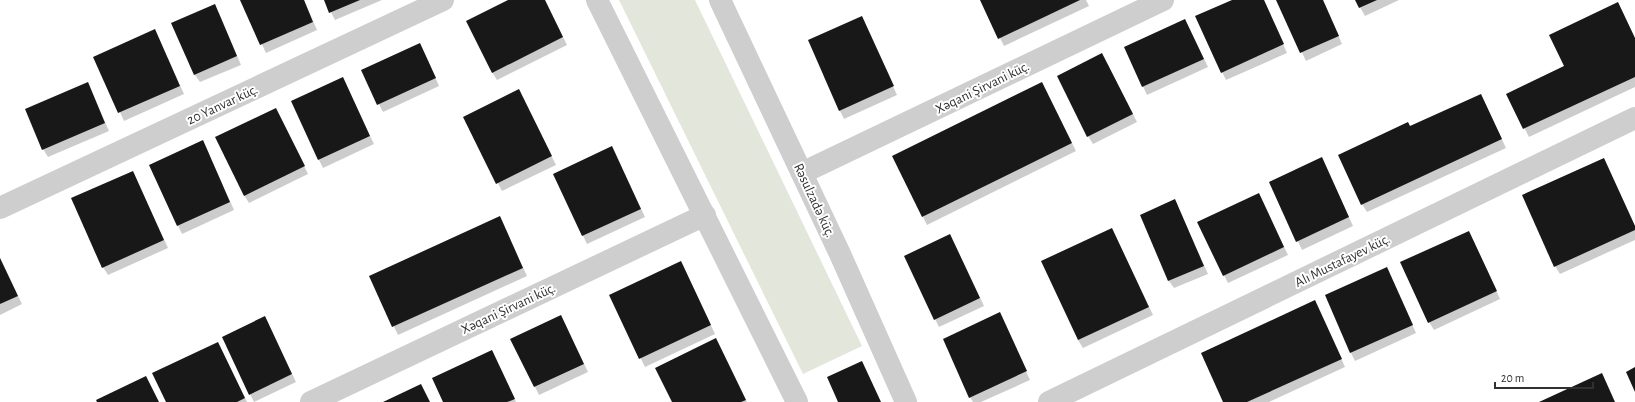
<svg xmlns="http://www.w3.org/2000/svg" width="1635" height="402" viewBox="0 0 1635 402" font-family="'Alegreya Sans',sans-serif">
<rect width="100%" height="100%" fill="#fff"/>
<path fill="#e3e7db" d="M619,0h76l167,346 -59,28z"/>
<g fill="#0003">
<path d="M241,0h63l13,30 -51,23z"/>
<path d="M325,0h57l-47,20z"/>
<path d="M511,0h34l22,45 -70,35 -5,-8z"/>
<path d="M981,0h105l3,6 -85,40z"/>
<path d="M1234,0h30l23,53 -61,27 -4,-8z"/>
<path d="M1277,0h46l19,44 -36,17z"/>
<path d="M1356,0h43l-34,16z"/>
<path d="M219,13l22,52 -41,17 -5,-7z"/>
<path d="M862,18l35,77 -53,24 -4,-8z"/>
<path d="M1185,20l23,47 -61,28 -22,-47z"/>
<path d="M1635,38v49l-106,50 -22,-43 58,-28z"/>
<path d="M159,39l25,55 -60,27 -29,-64z"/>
<path d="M424,52l15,34 -56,26 -21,-41z"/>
<path d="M1107,63l30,59 -44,22 -5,-8z"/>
<path d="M343,78l31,66 -51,24 -4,-8z"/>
<path d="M88,83l21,48 -61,26 -5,-8z"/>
<path d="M1046,91l30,60 -149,74 -4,-8z"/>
<path d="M1481,95l25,53 -139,64 -5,-8 48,-76z"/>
<path d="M523,99l33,66 -54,26 -38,-73z"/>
<path d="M280,117l28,57 -59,29 -5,-8z"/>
<path d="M207,150l27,60 -52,24 -32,-68z"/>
<path d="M616,156l29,61 -58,27 -33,-69z"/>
<path d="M1604,159l31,67v14l-75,34 -5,-8z"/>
<path d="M1326,167l27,59 -51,24 -32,-67z"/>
<path d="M133,172l35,76 -60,27 -5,-8z"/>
<path d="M1175,201l33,73 -34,14 -5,-7z"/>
<path d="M1263,202l25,53 -60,28 -4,-8z"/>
<path d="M504,226l23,50 -129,59 -28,-58z"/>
<path d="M1112,229l41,86 -70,33 -5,-8z"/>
<path d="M1473,240l27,59 -66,31 -5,-8z"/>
<path d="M954,243l30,63 -45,21 -4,-8z"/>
<path d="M0,258l22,46 -22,11z"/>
<path d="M681,262l34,72 -70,33 -35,-71z"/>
<path d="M1387,268l29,65 -61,28 -4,-8z"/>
<path d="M1315,302l30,65 -76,35h-44z"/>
<path d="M265,317l31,65 -42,20 -4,-8z"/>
<path d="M1004,322l26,58 -49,22h-8l-3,-5z"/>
<path d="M565,324l23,48 -49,23 -27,-55z"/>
<path d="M720,347l27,55h-73z"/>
<path d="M222,351l25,51h-80z"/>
<path d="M492,351l24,51h-72z"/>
</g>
<g fill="#181818">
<path d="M240,0h64l9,22 -53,23z"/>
<path d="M324,0h36l-31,13z"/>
<path d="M508,0h37l18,37 -71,36 -26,-52z"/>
<path d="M980,0h100l-82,39z"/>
<path d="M1232,0h32l20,44 -63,29 -26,-57z"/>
<path d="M1276,0h47l16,36 -39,17z"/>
<path d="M1355,0h22l-18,8z"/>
<path d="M1618,2l17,36v39l-112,52 -17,-35 58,-28 -15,-31z"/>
<path d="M215,4l22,52 -43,19 -23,-52z"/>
<path d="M862,16l32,70 -55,25 -31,-71z"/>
<path d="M1185,19l19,40 -62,28 -18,-40z"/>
<path d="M155,29l25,57 -62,27 -25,-56z"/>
<path d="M420,43l16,35 -59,27 -16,-35z"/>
<path d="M1102,53l31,61 -46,23 -30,-61z"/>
<path d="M343,77l27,59 -52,24 -27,-59z"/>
<path d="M88,82l17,41 -63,27 -17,-41z"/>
<path d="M1042,82l30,61 -150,74 -30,-61z"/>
<path d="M519,89l33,67 -56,28 -33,-67z"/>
<path d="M1481,94l21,45 -141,66 -23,-50 70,-33 2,4z"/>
<path d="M276,108l29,58 -61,30 -29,-59z"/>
<path d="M203,140l27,62 -53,24 -28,-61z"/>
<path d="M612,146l29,63 -59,27 -29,-62z"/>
<path d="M1322,157l27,60 -53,25 -27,-60z"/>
<path d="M1604,158l31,68v4l-81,37 -32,-72z"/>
<path d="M133,171l31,69 -62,28 -31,-70z"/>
<path d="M1259,193l25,54 -61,29 -26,-54z"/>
<path d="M1175,199l29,67 -36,15 -28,-66z"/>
<path d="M500,216l23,52 -131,59 -23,-51z"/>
<path d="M1112,228l37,79 -71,33 -37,-79z"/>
<path d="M1469,231l28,60 -69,32 -28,-61z"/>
<path d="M950,234l30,64 -46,22 -30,-64z"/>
<path d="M0,258l18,38 -18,8z"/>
<path d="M681,261l30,64 -72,34 -30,-64z"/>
<path d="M1387,267l26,58 -63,28 -25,-58z"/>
<path d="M1315,300l27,59 -95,43h-24l-22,-49z"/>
<path d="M1000,312l27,59 -58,27 -26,-59z"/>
<path d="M561,315l23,49 -50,23 -24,-48z"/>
<path d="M265,316l27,58 -43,21 -27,-58z"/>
<path d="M716,338l30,62 -5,2h-69l-17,-34z"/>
<path d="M218,342l27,56 -8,4h-71l-14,-29z"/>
<path d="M492,350l23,49 -8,3h-64l-11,-24z"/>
<path d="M862,361l19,41h-43l-11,-25z"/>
<path d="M1635,367v25l-9,-20z"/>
<path d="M1602,373l13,29h-76z"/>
<path d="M146,376l13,26h-62l-1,-2z"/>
<path d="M421,384l9,18h-47z"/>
</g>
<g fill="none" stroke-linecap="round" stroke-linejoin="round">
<g stroke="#cecece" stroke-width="22">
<path d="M597,0l200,402"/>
<path d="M720,0l120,254 66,148"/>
<path d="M802,173l361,-173"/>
<path d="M0,208l443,-208"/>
<path d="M311,402l394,-187"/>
<path d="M1049,402l586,-284"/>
</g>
</g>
<g text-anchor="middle" stroke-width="4" stroke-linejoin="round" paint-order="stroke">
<g font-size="14" fill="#313131" stroke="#fff">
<text transform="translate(982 87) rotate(-26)" y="5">Xəqani Şirvani küç.</text>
<text transform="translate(222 104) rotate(-25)" y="5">20 Yanvar küç.</text>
<text transform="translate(815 200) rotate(65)" y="5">Rəsulzadə küç.</text>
<text transform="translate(1342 260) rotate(-26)" y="5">Alı Mustafayev küç.</text>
<text transform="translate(508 308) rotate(-25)" y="5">Xəqani Şirvani küç.</text>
</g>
</g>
<path d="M1495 382v6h98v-6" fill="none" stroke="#313131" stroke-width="2"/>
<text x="1501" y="382" font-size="12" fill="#313131" stroke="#ffffff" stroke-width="3" paint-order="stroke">20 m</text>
</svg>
